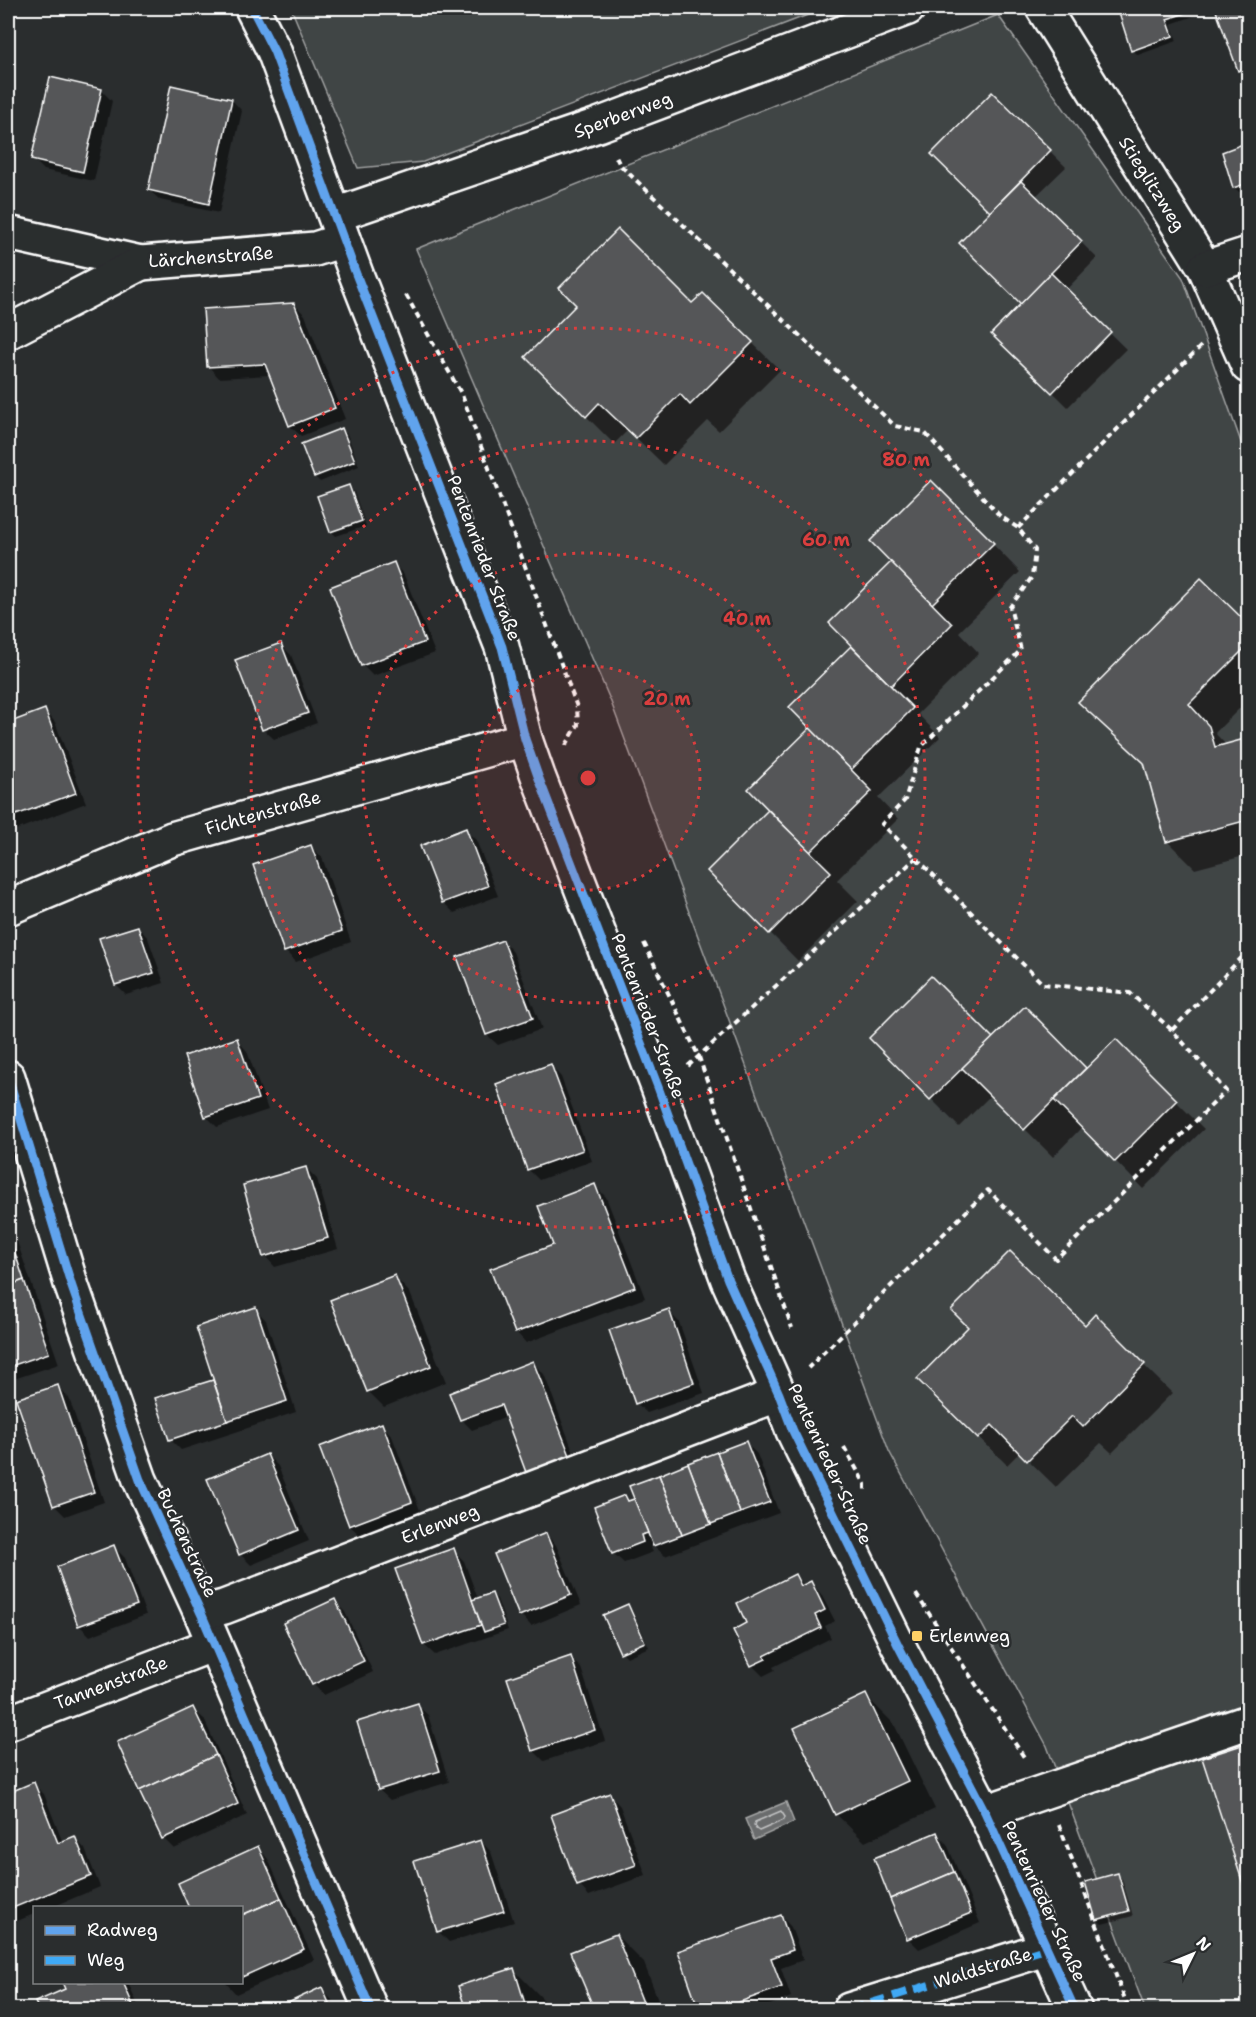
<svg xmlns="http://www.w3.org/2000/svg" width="1256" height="2017" viewBox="0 0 1256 2017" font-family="'Shantell Sans',sans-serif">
<rect width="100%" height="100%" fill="#2a2d2e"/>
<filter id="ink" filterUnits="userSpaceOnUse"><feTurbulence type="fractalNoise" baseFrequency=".0167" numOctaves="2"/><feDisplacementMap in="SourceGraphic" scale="12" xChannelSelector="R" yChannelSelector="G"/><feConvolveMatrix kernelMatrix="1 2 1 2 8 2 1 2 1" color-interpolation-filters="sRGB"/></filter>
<g filter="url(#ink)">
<g fill="#414445" stroke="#a0a2a2" stroke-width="1.5">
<path d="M291,8h535l-403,154 -65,6z"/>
<path d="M998,15l185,263 65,184v1547h-103l-98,-263 -158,-295 -278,-749 -195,-453z"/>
</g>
<path fill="#6a6c6d" stroke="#a6a7a7" stroke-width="1.5" d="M786,1802l8,20 -40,18 -9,-21z"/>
<g fill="#0007">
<path d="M1142,8h106v66l-3,2 -5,-5 -23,-63 -46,16 6,17 -39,14 -5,-5 -12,-36z"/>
<path d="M101,90l11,11 -18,80 -50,-11 -11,-11z"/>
<path d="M992,94l74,73 -31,30 62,61 -31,32 60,59 -58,58 -74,-73 29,-30 -31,-92 -59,-58z"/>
<path d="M232,100l10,11 -23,102 -59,-13 -11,-10z"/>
<path d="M1248,144v45l-9,3 -5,-5 -11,-34z"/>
<path d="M703,295l77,75 -61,61 -11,-10 -44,44 -36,-35 -14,14 -87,-87 51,-52h114z"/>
<path d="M294,304l11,11 40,104 -44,17 -11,-10 -20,-51 -51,3 -10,-11z"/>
<path d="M342,430l5,4 12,32 -39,16 -5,-5z"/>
<path d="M932,482l88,90 -61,60 20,21 -61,61 22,23 -62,61 20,21 -61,61 21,21 -60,60 -89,-90 62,-61 41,-82 -20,-21 61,-61z"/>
<path d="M349,487l5,5 12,34 -30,10 -5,-5z"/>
<path d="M394,564l10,11 31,78 -62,23 -11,-11z"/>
<path d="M1201,580l47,46v74l-33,33 12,13 21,-7v116l-53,14 -28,-28 -21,-76 -66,-63z"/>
<path d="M281,645l10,10 26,68 -43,16 -11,-10z"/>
<path d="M45,711l10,11 31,81 -78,30v-108z"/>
<path d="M465,830l11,10 22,56 -44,17 -11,-11z"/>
<path d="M311,847l11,10 29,85 -55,20 -11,-11z"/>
<path d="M138,927l10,11 16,45 -38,12 -10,-10z"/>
<path d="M503,941l10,11 29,77 -44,16 -11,-10z"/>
<path d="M1025,1008l61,62 30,-29 88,88 -61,60 -61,-62 -29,30 -62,-62 -32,32 -88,-89 122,2z"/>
<path d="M237,1040l10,11 21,59 -51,17 -11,-11z"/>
<path d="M551,1066l10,11 31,84 -53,19 -11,-11z"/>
<path d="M306,1168l11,11 21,70 -63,18 -10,-11z"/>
<path d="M8,1175l6,21 -6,2z"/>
<path d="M595,1186l11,11 39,101 -119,45 -10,-11 39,-86z"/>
<path d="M8,1215l51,149 -45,15 -6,-6z"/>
<path d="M395,1277l15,16 36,89 -62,25 -16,-16z"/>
<path d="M255,1309l11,11 30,92 -115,38 -11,-11 -13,-40 58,-18z"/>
<path d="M668,1311l11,11 25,71 -57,20 -11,-10z"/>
<path d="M1095,1317l77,76 -60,60 -11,-10 -45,44 -36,-35 -13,13 -88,-86 166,-52z"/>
<path d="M533,1363l11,11 36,95 -73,-52 -35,13 -11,-11z"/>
<path d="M58,1387l11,11 35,104 -39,14 -11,-11z"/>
<path d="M382,1425l10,11 29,77 -60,23 -11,-10z"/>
<path d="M746,1443l11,11 22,59 -114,43 -12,-11 -3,1 3,6 -29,11 -11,-10 12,-57 5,6 6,-3z"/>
<path d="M267,1455l11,11 31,75 -58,24 -11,-11z"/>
<path d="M546,1534l10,11 25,60 -50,21 -10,-11z"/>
<path d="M114,1547l11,11 21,57 -56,21 -11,-11z"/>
<path d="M453,1550l11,11 14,38 14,-5 5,5 11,31 -73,25 -11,-10 -27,-75z"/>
<path d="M795,1576l10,10 6,-3 10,11 14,27 -10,5 6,12 -58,29 2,3 -12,6 -11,-11 -17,-35 13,-6z"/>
<path d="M334,1601l11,11 28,60 -49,23 -11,-11z"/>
<path d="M627,1605l5,5 17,37 -22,10 -5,-5z"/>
<path d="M570,1658l11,10 24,73 -61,20 -11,-11z"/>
<path d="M866,1696l28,28 41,85 -70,33 -28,-27 -41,-86z"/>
<path d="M417,1705l11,10 21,67 -59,18 -11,-10 -20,-67z"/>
<path d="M193,1709l11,10 43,96 -73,34 -11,-11z"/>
<path d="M1248,1745v149l-44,-135z"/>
<path d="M33,1784l11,10 19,49 12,-5 10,11 15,38 -50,21h-16v6l-26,11v-131z"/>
<path d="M610,1795l10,11 26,69 -57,21 -10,-11z"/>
<path d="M937,1834l10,10 33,79 -61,26 -11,-11z"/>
<path d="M481,1841l10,11 23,70 -65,20 -11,-11z"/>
<path d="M258,1848l10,11 46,101 -78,34 -11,-12h17v-74z"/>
<path d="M1117,1874l5,5 11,37 -31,8 -5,-5z"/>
<path d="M781,1916l10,11 12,33 -22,8 10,29 -34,13h-57z"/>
<path d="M616,1935l28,28 18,47h-81l13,-5z"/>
<path d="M514,1970l28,28 3,12h-78z"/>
<path d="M63,1982h65l12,28h-100l27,-20z"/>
<path d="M321,1989l11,11 4,10h-59z"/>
</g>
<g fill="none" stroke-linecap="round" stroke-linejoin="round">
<path stroke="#c3c4c5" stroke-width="1.5" d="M781,1811l4,6 -1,3 -25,11 -3,-2 -2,-4 1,-3z"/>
</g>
<g fill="#555758" stroke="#fff" stroke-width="1.5">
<path d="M1137,8h64l-34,11 6,17 -42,15 -12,-38z"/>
<path d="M1215,8h33v59l-10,4z"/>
<path d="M50,77l52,12 -19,83 -52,-12z"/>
<path d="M171,85l61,14 -23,105 -61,-14z"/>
<path d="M992,92l59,58 -61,62 -59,-58z"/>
<path d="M1248,142v41l-15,5 -11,-36z"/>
<path d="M1021,181l61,60 -61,63 -62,-61z"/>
<path d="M618,229l74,74 11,-10 50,49 -63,63 -10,-11 -44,44 -37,-35 -13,14 -61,-60 51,-52 -17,-17z"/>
<path d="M1051,273l60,59 -59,61 -61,-59z"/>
<path d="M294,303l41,105 -46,18 -24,-62 -58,3 -4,-58z"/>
<path d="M342,428l13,33 -41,16 -13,-33z"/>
<path d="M931,480l63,63 -62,61 -62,-63z"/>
<path d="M349,485l13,36 -32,11 -13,-36z"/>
<path d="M394,562l31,80 -64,24 -31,-79z"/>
<path d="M891,562l61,62 -61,62 -62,-63z"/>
<path d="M1201,578l47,46v21l-59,59 20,22 6,21 33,-9v82l-82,22 -22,-79 -66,-61z"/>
<path d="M281,643l27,70 -46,17 -27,-70z"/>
<path d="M851,646l62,62 -62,62 -62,-63z"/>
<path d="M45,709l31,84 -68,25v-95z"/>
<path d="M810,728l62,63 -62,61 -62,-63z"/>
<path d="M768,810l63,62 -62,62 -62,-63z"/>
<path d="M466,828l22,58 -46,17 -22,-57z"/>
<path d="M311,845l31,86 -58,21 -31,-87z"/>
<path d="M138,926l16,47 -39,12 -16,-47z"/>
<path d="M503,940l30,78 -47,17 -29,-78z"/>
<path d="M931,976l62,62 -63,62 -61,-62z"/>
<path d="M1025,1006l61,62 -62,62 -62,-62z"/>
<path d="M237,1038l21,61 -53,18 -21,-61z"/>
<path d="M1116,1039l61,61 -62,62 -61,-62z"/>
<path d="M551,1064l32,86 -56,20 -31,-86z"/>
<path d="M306,1167l22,71 -65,19 -20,-72z"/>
<path d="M595,1184l40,103 -120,46 -25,-64 63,-24 -15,-39z"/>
<path d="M8,1232l16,48 -16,6z"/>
<path d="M1010,1251l75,74 10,-11 50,50 -62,63 -11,-11 -45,45 -35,-36 -14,14 -61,-60 51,-52 -17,-17z"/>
<path d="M395,1275l36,91 -64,26 -37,-92z"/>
<path d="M24,1280l25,73 -41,14v-81z"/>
<path d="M256,1307l31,94 -60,20 -31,-94z"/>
<path d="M669,1309l25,74 -59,21 -26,-74z"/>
<path d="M533,1361l38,97 -44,17 -26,-70 -41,15 -11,-27z"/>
<path d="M213,1380l14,41 -58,19 -14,-42z"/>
<path d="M58,1385l36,107 -41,14 -37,-107z"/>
<path d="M382,1423l30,79 -63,24 -30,-79z"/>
<path d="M746,1441l24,61 -30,11 -23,-61z"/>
<path d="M717,1452l23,61 -29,11 -23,-61z"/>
<path d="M267,1454l32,76 -60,25 -32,-76z"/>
<path d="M688,1463l23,61 -29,11 -23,-60z"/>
<path d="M659,1475l23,60 -29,11 -24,-60z"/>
<path d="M625,1495l3,6 6,-2 14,34 -7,2 2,7 -31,12 -18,-47z"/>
<path d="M546,1533l25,62 -52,21 -25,-62z"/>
<path d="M114,1545l23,60 -59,21 -21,-59z"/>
<path d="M454,1548l27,77 -58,20 -28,-76z"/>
<path d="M795,1574l6,12 10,-5 14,29 -10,5 6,13 -57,28 2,3 -15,7 -18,-36 13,-7 -9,-20z"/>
<path d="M492,1593l12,32 -20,7 -12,-32z"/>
<path d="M335,1599l29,62 -52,24 -29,-62z"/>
<path d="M628,1604l17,38 -25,11 -17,-38z"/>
<path d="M571,1656l24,74 -63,21 -25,-73z"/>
<path d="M866,1694l42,87 -73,34 -41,-87z"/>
<path d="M418,1703l22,68 -62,19 -21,-68z"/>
<path d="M193,1707l23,48 -77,36 -22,-49z"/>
<path d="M1248,1743v156l-46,-141z"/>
<path d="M216,1755l22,49 -76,35 -23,-48z"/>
<path d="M34,1782l24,61 17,-7 16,40 -83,34v-117z"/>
<path d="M610,1793l26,72 -59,21 -26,-71z"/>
<path d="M937,1832l17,40 -64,27 -16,-41z"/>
<path d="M481,1840l23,71 -67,21 -23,-71z"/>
<path d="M258,1846l23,52 -39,17v-7h-53l-11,-25z"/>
<path d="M954,1872l17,41 -64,26 -17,-40z"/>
<path d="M1118,1873l11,38 -33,9 -11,-38z"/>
<path d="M281,1898l23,51 -62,28v-62z"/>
<path d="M781,1915l12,35 -22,8 11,29 -65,23h-18l-21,-59z"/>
<path d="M616,1934l30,76h-67l13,-6 -22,-52z"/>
<path d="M514,1968l13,42h-61l-8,-24z"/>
<path d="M62,1982h61l12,28h-96l-4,-8 30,-13z"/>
<path d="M322,1987l10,23h-59z"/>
</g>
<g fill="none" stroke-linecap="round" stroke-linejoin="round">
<g stroke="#fff" stroke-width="38">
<g id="minor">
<path d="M252,8l22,43 82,223 146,373 23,92 13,37 120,311 70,193 51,114 14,37 105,214 87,167 90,198"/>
<path d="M1043,8l162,260 43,98"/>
<path d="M335,215l263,-90 310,-117"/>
<path d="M8,233l133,30 174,-14 28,-9"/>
<path d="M1205,268l43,-14"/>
<path d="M8,332l133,-69"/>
<path d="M8,908l164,-69 353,-100"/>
<path d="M8,1077l64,210 68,193 61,133 170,397"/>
<path d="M201,1613l23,-6 555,-213"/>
<path d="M8,1723l206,-79"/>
<path d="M985,1812l263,-90"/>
<path d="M849,2010l199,-62"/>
</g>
</g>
<g stroke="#fff" stroke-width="4" stroke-dasharray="6 4.5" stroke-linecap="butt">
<path d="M616,157l4,8 275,261 29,6 76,84 18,12 17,22 -3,27 -22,30 11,43 -100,97 -16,53 -23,24 161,160 87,9 42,37 54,61 -170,168 -68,-69 -180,178"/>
<path d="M406,295l56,100 115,312 1,18 -13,22"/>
<path d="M1018,528l184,-183"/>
<path d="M644,943l55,114 93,271"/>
<path d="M1172,1030l76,-79"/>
<path d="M688,1066l228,-208"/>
<path d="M844,1447l21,37v10"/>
<path d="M916,1594l110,166"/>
<path d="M1059,1825l70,185"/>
</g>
<use href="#minor" stroke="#2a2d2e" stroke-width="33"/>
<path stroke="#3fa9f5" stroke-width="8" stroke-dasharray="15 8" stroke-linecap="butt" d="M849,2010l199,-62"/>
<g stroke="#2a2d2e" stroke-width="13">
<g id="cycleway">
<path d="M252,8l22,43 82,223 146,373 23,92 13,37 120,311 70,193 51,114 14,37 105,214 87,167 90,198"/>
<path d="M8,1077l64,210 68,193 61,133 170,397"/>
</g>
</g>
<use href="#cycleway" stroke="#60a3ed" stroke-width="9"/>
</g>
</g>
<circle cx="588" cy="778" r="112" fill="#da3e3e" fill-opacity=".12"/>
<g fill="none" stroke="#da3e3e" stroke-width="3" stroke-dasharray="3 6">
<circle cx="588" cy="778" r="112"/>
<circle cx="588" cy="778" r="225"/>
<circle cx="588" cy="778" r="337"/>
<circle cx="588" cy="778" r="450"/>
</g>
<rect fill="#ffd166" stroke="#2a2d2e" stroke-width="2" x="911" y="1630" width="12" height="12" rx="3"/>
<g text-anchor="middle" stroke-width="5" stroke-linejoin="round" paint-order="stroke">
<g font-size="18" fill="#fff" stroke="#2a2d2e">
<text transform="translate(623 115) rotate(-20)" y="6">Sperberweg</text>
<text transform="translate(1152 184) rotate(58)" y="6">Stieglitzweg</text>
<text transform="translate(211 257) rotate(-4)" y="6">Lärchenstraße</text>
<text transform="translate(484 558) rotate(69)" y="6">Pentenrieder Straße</text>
<text transform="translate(263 813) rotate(-16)" y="6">Fichtenstraße</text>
<text transform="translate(648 1016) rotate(69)" y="6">Pentenrieder Straße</text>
<text transform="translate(830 1464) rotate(65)" y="6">Pentenrieder Straße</text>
<text transform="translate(440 1524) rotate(-21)" y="6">Erlenweg</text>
<text transform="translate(187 1543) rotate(65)" y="6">Buchenstraße</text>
<text transform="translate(111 1683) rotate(-21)" y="6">Tannenstraße</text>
<text transform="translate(1044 1901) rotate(65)" y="6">Pentenrieder Straße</text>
<text transform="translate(983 1968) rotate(-17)" y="6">Waldstraße</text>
</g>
<g font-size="18" fill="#fff" stroke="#2a2d2e" text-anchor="start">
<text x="929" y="1642">Erlenweg</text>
</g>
</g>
<circle cx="588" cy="778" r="9" fill="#da3e3e" stroke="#2a2d2e" stroke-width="3"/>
<g font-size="18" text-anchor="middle" font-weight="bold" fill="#da3e3e" stroke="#2a2d2e" stroke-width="5" stroke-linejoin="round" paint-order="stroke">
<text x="906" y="466">80 m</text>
<text x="826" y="546">60 m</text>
<text x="747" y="625">40 m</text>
<text x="667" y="705">20 m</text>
</g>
<rect width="1256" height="2017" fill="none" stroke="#2a2d2e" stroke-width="30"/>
<rect x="15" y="15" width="1226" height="1987" fill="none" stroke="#fff" stroke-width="2" filter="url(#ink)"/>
<rect x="33" y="1906" width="210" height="78" fill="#2a2d2e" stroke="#7f8182" stroke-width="1.5"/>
<rect x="45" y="1926" width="30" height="9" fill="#60a3ed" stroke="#7f8182" stroke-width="1.5"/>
<text x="87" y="1936" font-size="18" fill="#ffffff">Radweg</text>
<rect x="45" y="1956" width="30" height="9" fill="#3fa9f5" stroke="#7f8182" stroke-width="1.5"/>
<text x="87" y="1966" font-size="18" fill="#ffffff">Weg</text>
<g transform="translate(1193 1954) rotate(47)" stroke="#2a2d2e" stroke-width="4.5" paint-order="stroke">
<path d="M0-4.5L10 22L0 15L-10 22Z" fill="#ffffff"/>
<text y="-9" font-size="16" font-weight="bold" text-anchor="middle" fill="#ffffff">N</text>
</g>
</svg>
